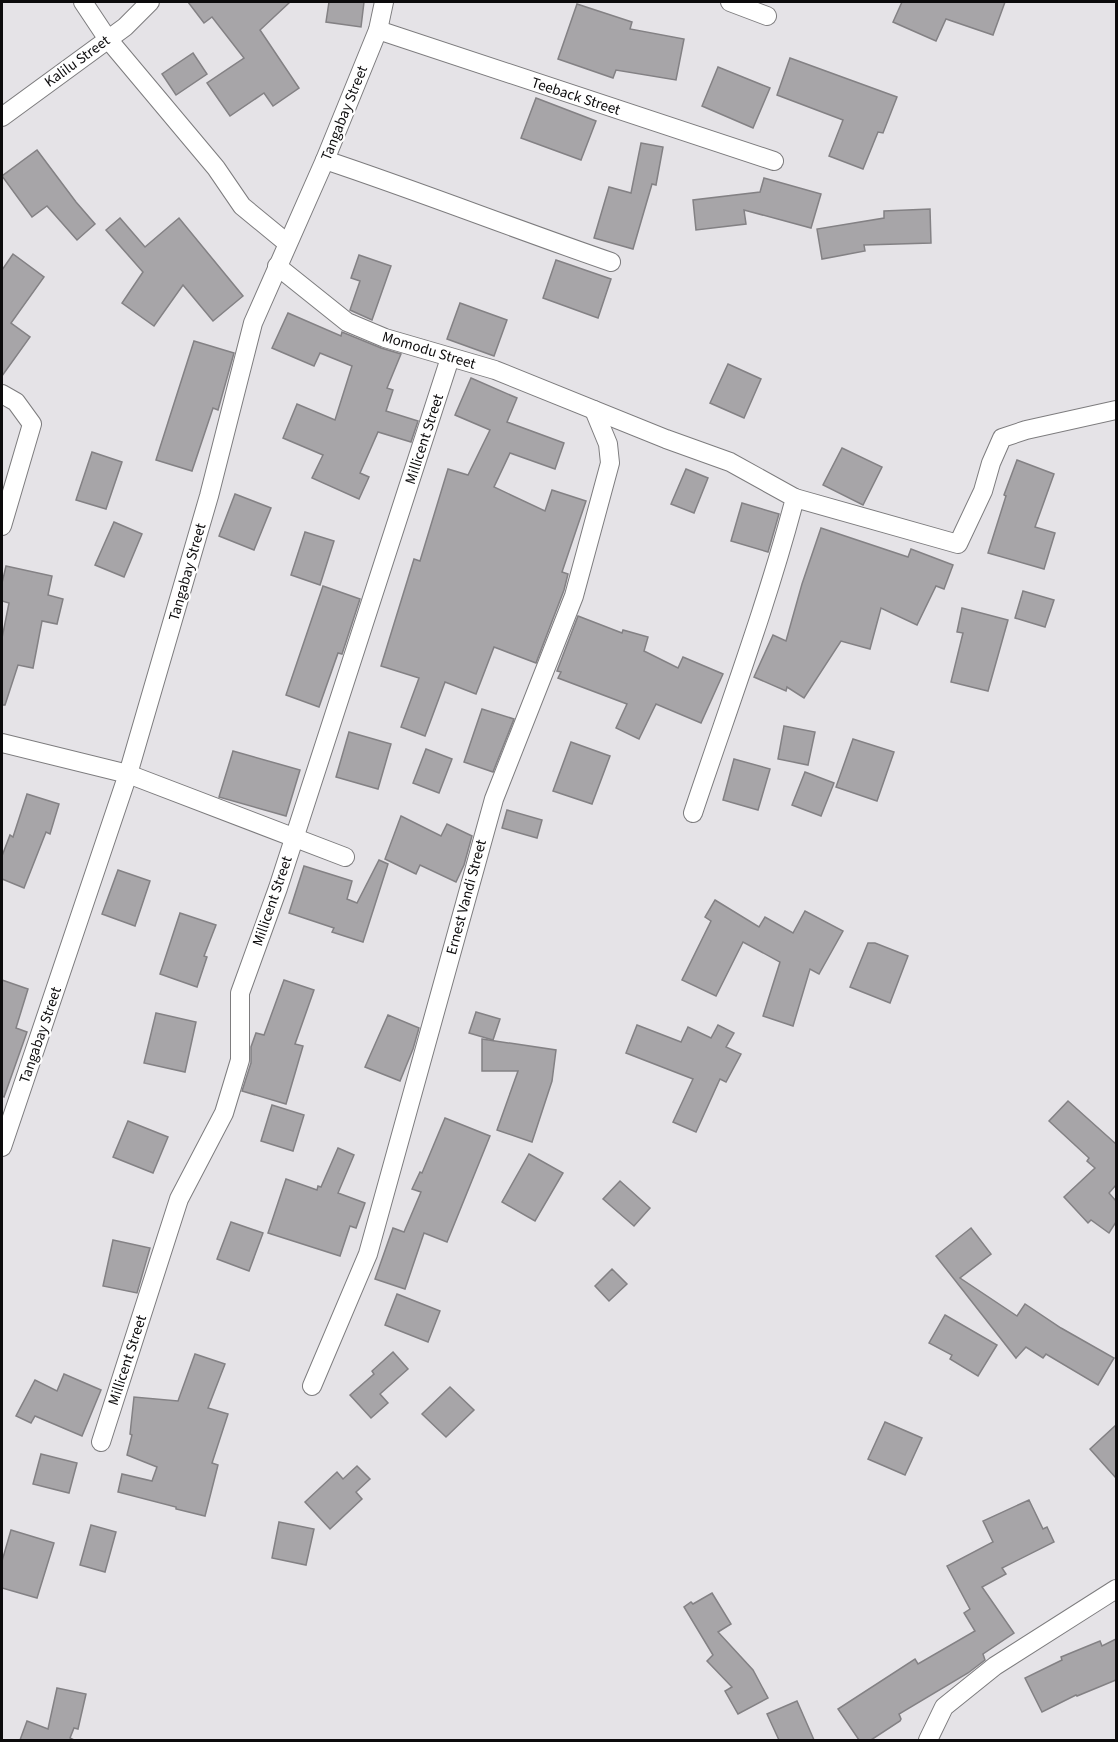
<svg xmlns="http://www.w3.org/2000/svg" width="1118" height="1742" viewBox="0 0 1118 1742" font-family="'Source Sans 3',sans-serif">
<rect width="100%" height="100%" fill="#e5e3e7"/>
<g fill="#a7a5a8" stroke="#838184" stroke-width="1.5">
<path d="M188,2h102l-30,28 39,58 -26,18 -9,-13 -34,23 -23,-33 37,-25 -32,-41 -8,6z"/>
<path d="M329,2h35l-3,25 -35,-5z"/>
<path d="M902,2h103l-12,33 -47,-16 -10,22 -43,-19z"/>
<path d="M577,4l55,18 -2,7 54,10 -8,41 -60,-10 -3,8 -55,-19z"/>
<path d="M193,53l14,21 -31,21 -14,-21z"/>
<path d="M790,58l107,39 -14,36 -5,-1 -15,37 -34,-13 14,-36 -66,-25z"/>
<path d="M718,67l52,21 -17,40 -51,-22z"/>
<path d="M536,98l60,23 -15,39 -60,-22z"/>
<path d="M641,143l22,4 -7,38 -4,-1 -19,65 -39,-11 15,-51 22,6z"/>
<path d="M37,150l39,52 19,22 -18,16 -30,-34 -15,11 -30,-41z"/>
<path d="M764,178l57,16 -10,34 -67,-18 2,14 -50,6 -3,-30 67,-8z"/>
<path d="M930,209l1,34 -67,2 1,6 -43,8 -5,-30 67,-11v-7z"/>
<path d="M120,218l25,29 34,-29 64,78 -30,25 -30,-36 -29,41 -32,-23 21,-31 -37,-42z"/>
<path d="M13,254l31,23 -33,46 19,14 -28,39v-106z"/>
<path d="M359,255l32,11 -19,54 -22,-10 10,-29 -9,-3z"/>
<path d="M556,260l55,19 -13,39 -55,-20z"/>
<path d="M460,303l47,17 -13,36 -47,-17z"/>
<path d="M288,313l53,23 1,-4 39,16 20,6 -14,34 6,2 -7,21 32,10 -7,21 -33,-10 -18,41 9,4 -10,22 -47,-21 11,-23 -40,-17 14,-34 38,16 17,-54 -32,-13 -6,13 -42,-18z"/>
<path d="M194,341l40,12 -16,57 -5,-2 -21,63 -36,-11z"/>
<path d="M728,364l33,15 -17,39 -34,-15z"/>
<path d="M471,378l46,20 -10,24 57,21 -9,26 -45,-16 -16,34 51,24 7,-21 34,11 -24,71 6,2 -4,16 -28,73 -42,-16 -18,47 -31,-12 -20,54 -24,-9 18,-49 -38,-12 33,-107 6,2 28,-92 20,6 22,-45 -35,-15z"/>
<path d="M842,448l40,19 -19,38 -40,-20z"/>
<path d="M92,452l30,10 -16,47 -30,-9z"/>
<path d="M1017,460l37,14 -19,53 20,6 -11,36 -56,-16 18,-57 -2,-1z"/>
<path d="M686,469l22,9 -14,35 -23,-9z"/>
<path d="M235,494l36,14 -17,42 -35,-14z"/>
<path d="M742,503l37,11 -11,38 -37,-11z"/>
<path d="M114,522l28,12 -18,43 -29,-12z"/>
<path d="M821,528l87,29 3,-8 42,16 -9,24 -8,-3 -19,39 -36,-17 -11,41 -29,-8 -37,57 -17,-11 -1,4 -32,-14 19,-42 13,6 16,-57z"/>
<path d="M305,532l29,9 -14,44 -29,-10z"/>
<path d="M6,566l46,10 -4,19 15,4 -6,25 -15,-3 -9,47 -15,-3 -13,40h-3v-67l7,-35 -7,-2v-18z"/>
<path d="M323,586l37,13 -18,55 -4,-1 -19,54 -33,-12z"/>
<path d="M1023,591l31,9 -9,27 -30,-9z"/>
<path d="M962,608l46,12 -20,71 -37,-9 12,-49 -6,-1z"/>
<path d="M578,616l44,17 1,-3 25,7 -4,14 34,17 5,-11 40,17 -22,49 -45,-19 -17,35 -23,-11 11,-24 -69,-26 3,-6 -4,-1z"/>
<path d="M482,709l32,10 -21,53 -29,-10z"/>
<path d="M784,726l31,6 -7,33 -30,-6z"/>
<path d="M349,732l42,12 -13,45 -42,-12z"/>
<path d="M853,739l41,13 -17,49 -41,-14z"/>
<path d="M571,742l39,14 -18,48 -39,-13z"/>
<path d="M426,749l26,10 -13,34 -26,-10z"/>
<path d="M233,751l67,19 -14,46 -67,-19z"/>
<path d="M734,759l36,10 -12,41 -35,-10z"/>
<path d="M805,772l29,11 -13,33 -29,-11z"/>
<path d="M27,794l32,10 -9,30 -4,-2 -22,56 -22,-9v-23l8,-21 3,2z"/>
<path d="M507,810l35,10 -5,18 -35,-10z"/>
<path d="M401,816l40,20 6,-12 25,12 -8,29 -8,17 -36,-17 -4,9 -31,-15z"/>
<path d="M379,860l9,4 -25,78 -31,-10 2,-4 -45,-15 15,-47 48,15 -5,18 10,4z"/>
<path d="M118,870l32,11 -15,45 -33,-12z"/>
<path d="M715,900l44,27 6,-10 28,16 12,-22 38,20 -24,43 -9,-5 -17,57 -30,-10 17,-54 -37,-20 -27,54 -34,-16 29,-59 -6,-4z"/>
<path d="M180,913l36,12 -12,31 3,1 -10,30 -37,-13z"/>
<path d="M868,943h7l33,13 -18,47 -40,-16z"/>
<path d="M2,980l26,9 -12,39 11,4 -23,65 -2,-1z"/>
<path d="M284,980l30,10 -19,54 8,2 -17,58 -44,-13 9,-28v-16l5,-14 8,2z"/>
<path d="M476,1012l24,7 -7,21 -24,-7z"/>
<path d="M156,1013l40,9 -11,50 -41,-9z"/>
<path d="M388,1015l31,13 -6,21 -13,32 -35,-14z"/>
<path d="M637,1025l44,17 7,-15 23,11 7,-13 16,8 -8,14 15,7 -15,28 -6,-3 -24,53 -23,-10 20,-43 -67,-26z"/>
<path d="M482,1039l74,11 -4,31 -20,61 -35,-12 21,-59h-36z"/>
<path d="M1068,1101l48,43v41l-7,8 7,8v21l-7,11 -18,-13 -3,3 -24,-26 31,-29 -8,-7 2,-3 -40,-37z"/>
<path d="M272,1105l32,10 -11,36 -32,-10z"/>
<path d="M445,1118l45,18 -43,106 -23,-9 -19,56 -30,-10 18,-51 11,4 17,-40 -9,-3 8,-17 2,1z"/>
<path d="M128,1121l40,16 -15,36 -40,-16z"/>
<path d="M338,1148l16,7 -16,38 27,10 -9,25 -6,-2 -10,30 -72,-23 18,-54 31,11 1,-4 3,1z"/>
<path d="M529,1154l34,19 -28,48 -33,-19z"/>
<path d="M620,1181l30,27 -16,18 -31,-27z"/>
<path d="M231,1222l32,11 -14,38 -32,-12z"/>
<path d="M971,1228l20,26 -31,24 57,38 8,-12 36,24 53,30 -16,27 -52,-31 -3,4 -17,-11 -10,11 -80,-102z"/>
<path d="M113,1240l37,8 -13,45 -34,-7z"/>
<path d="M612,1269l15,15 -18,17 -14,-15z"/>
<path d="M397,1294l43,17 -12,31 -43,-17z"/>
<path d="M945,1315l52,30 -19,31 -28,-17 2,-4 -23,-12z"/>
<path d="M393,1352l15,17 -28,25 8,9 -17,15 -21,-23 24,-21 -2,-3z"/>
<path d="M195,1354l30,10 -17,44 20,6 -16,49 6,2 -13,51 -29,-7v-2l-58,-15 4,-18 30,7 5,-14 -30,-12 5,-20 -2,-1 4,-37 44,4z"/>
<path d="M64,1374l37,16 -19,46 -47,-20 -4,7 -15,-7 19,-36 22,11z"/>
<path d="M450,1387l24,23 -28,27 -24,-23z"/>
<path d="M885,1422l37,16 -17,37 -37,-16z"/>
<path d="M1116,1425v53l-26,-29z"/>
<path d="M41,1454l36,9 -8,30 -36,-9z"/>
<path d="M357,1466l13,13 -14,13 6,7 -32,30 -25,-27 32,-30 6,7z"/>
<path d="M1029,1500l14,29 4,-2 7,15 -52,26 4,6 -24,13 32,46 -31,21 2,6 -17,13 -69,41 2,5 -1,2 -29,19h-12l-21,-31 77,-50 3,5 57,-33 -11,-18 6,-4 -23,-43 46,-24 -10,-21z"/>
<path d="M279,1522l35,7 -8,36 -34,-7z"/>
<path d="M91,1525l25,7 -11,40 -25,-7z"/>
<path d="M11,1530l43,13 -17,55 -35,-10v-27z"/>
<path d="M712,1593l19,31 -13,8 35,38 15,28 -30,16 -13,-23 7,-4 -25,-26 6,-6 -29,-48 7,-5 2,2z"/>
<path d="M1116,1639v41l-39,16 -1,-1 -34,17 -17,-34 37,-18 -1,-3 39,-16 2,5z"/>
<path d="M57,1688l29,6 -8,35 -4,-1 -4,10 4,2h-54l7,-19 21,8z"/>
<path d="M797,1701l17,39h-35l-12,-26z"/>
</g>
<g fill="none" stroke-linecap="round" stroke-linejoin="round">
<g stroke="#7d7c7e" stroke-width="20">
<g id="minor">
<path d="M83,2l24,36 109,130 26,38 45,37"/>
<path d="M730,2l37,14"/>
<path d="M378,30l396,131"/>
<path d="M2,117l123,-90 25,-25"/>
<path d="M325,160c96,32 190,69 286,102"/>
<path d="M277,266l70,56 38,16 110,32 171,69 64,23 65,36c-28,107 -67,210 -102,315"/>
<path d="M2,394l14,8 16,22 -30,102"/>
<path d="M795,498l163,46 25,-53 8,-28 11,-25 24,-8 90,-20"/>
<path d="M2,743l126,31 217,83"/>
<path d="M2,1147l126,-373 81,-278 44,-173 72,-163 53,-130 6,-28"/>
<path d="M312,1386l56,-132 126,-455 80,-203 36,-133 -2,-19 -14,-34"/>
<path d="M101,1442l78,-243 45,-86 16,-53v-67l38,-105 172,-530"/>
<path d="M928,1740l16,-33 51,-41 121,-77"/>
</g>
</g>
<use href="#minor" stroke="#fff" stroke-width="18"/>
</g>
<g text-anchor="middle" stroke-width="4.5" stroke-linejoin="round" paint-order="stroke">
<g font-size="15" fill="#0c0b0c" stroke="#fff">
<text transform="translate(77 61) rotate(-36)" y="5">Kalilu Street</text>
<text transform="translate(576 96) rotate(18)" y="5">Teeback Street</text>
<text transform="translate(344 113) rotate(-68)" y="5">Tangabay Street</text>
<text transform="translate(429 350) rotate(17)" y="5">Momodu Street</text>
<text transform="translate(424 439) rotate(-72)" y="5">Millicent Street</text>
<text transform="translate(187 572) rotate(-74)" y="5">Tangabay Street</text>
<text transform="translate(466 897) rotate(-75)" y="5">Ernest Vandi Street</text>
<text transform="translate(272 901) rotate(-71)" y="5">Millicent Street</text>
<text transform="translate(40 1035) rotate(-71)" y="5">Tangabay Street</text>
<text transform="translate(127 1360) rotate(-72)" y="5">Millicent Street</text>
</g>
</g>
<rect width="1118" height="1742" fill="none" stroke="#0c0b0c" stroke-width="6"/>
</svg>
